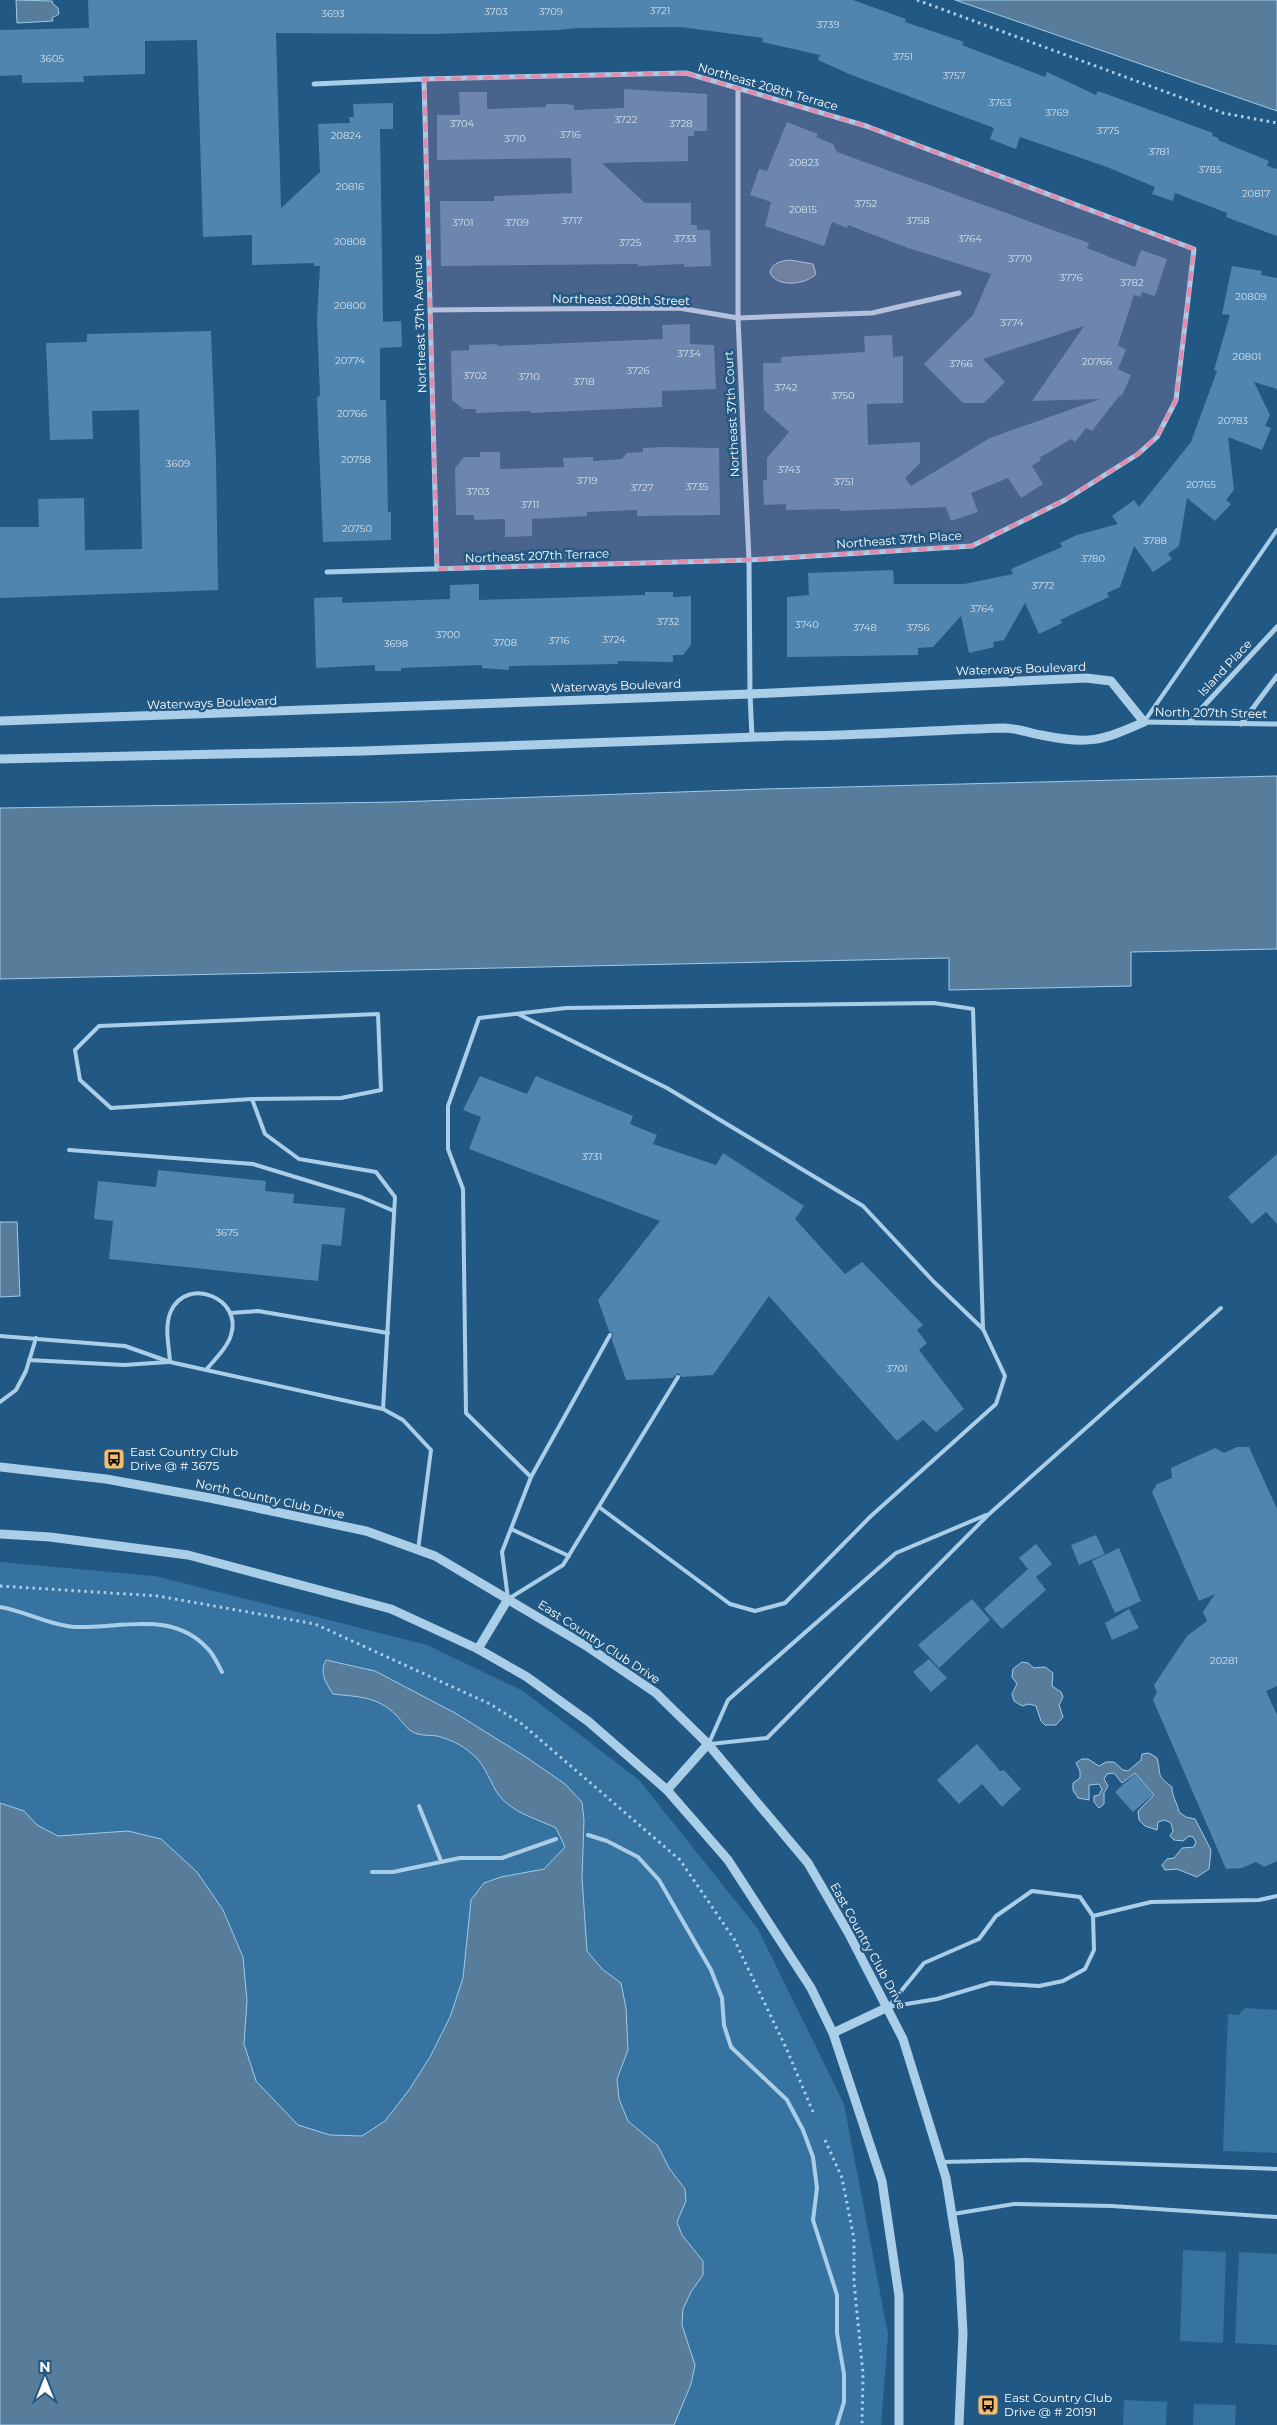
<svg xmlns="http://www.w3.org/2000/svg" width="1277" height="2425" viewBox="0 0 1277 2425" font-family="Montserrat,sans-serif">
<rect width="100%" height="100%" fill="#225984"/>
<g fill="#3673a1">
<path d="M0,1562l155,14 272,69 96,46 116,89 119,149 86,175 44,230 -7,91h-881z"/>
<path d="M1245,2008l32,2v143l-54,-2 5,-137 10,1z"/>
<path d="M1183,2250l43,2 -3,91 -43,-2z"/>
<path d="M1239,2252l38,2v91l-42,-2z"/>
<path d="M1124,2400l43,2 -1,23h-43z"/>
<path d="M1194,2404l42,1 -1,20h-42z"/>
</g>
<g fill="#577d9b" stroke="#9fcbea">
<path d="M16,0l36,1 1,3 5,4 1,6 -7,4 1,3 -36,2z"/>
<path d="M955,0h322v111z"/>
<path d="M790,260l23,4 3,10c-10,11 -41,14 -46,-2 3,-10 12,-11 20,-12z"/>
<path d="M1277,776v173l-146,3v34l-182,4v-32l-949,21v-171l397,-6 368,-13z"/>
<path d="M0,1222h17l3,74 -20,1z"/>
<path d="M326,1660l49,11 80,42 71,44 39,27 17,18 2,18 -2,58 5,73 15,18 19,14 5,25 2,42 -11,29 2,20 9,22 30,25 11,22 16,21 1,12 -9,21 5,13 21,26v14l-12,17 -8,17 -1,16 13,40 -4,19 -17,41h-674v-622l24,8 13,14 21,11 70,-5 33,8 36,33 26,38 20,47 4,44 -3,43 12,37 42,44 32,10 32,1 23,-15 24,-31 21,-33 20,-40 13,-39 8,-78 13,-17 17,-6 43,-8 21,-22 -9,-19c-21,-10 -47,-16 -60,-37 -8,-14 -12,-28 -25,-38 -9,-8 -22,-14 -34,-17 -6,-1 -13,0 -19,-2 -11,-3 -15,-12 -22,-19 -19,-19 -38,-18 -63,-21 -7,-11 -14,-21 -7,-34z"/>
<path d="M1022,1662l6,1 6,5 11,-1 8,6 -1,13 9,6 2,5 -4,8 4,12 -7,8h-11l-4,-4 -5,-15 -7,-2 -7,2 -8,-5 -2,-7 5,-10 -5,-7 1,-8z"/>
<path d="M1149,1753l8,5c5,18 -2,16 15,29 0,10 5,15 7,25l7,5 9,2 16,31 -2,19 -12,8 -20,-8 -12,1 -3,-5 5,-6 7,-1 8,-10 12,-1 2,-5 -3,-5 -4,-1 -6,5 -9,-1 -4,-4 3,-5 -2,-8 -6,-3 -7,2 -1,8 -12,-4 -6,-6 -1,-9 16,-16 -19,-22 -13,10 -8,-10 -7,1 -3,5 4,7 -4,7v11l-5,4 -5,-6v-6l5,-1 3,-6 -3,-5 -10,1v15l-11,-2 -5,-8v-7l7,-5v-7l-4,-8 6,-4h6l11,7 7,-4h8l9,8 5,1 13,-11 1,-6z"/>
</g>
<g fill="#4f85ae">
<path d="M88,0h765l53,19 -1,3 59,20 -2,3 83,32 2,-5 49,23 2,-4 115,42 -1,3 7,2 -1,2 51,21 -2,5 10,3v67l-51,-19 1,-4 -52,-20 -2,8 -21,-7 3,-7 -48,-20 -87,-30 -4,12 -26,-10 4,-11 -145,-54 -31,-14 2,-5 -58,-13 1,-4 -82,-11 -103,1 -20,2 -126,4 -156,-1 5,175 39,-36 -2,-48 32,-1 -1,-6h5l-1,-13 40,-1v26h-13l3,193 18,-1 1,26 -22,1v52h6l2,112h3v28l-68,2 -6,-144 3,-3 -3,-75 3,-54h-6v-3l-62,2v-30l-49,2 -6,-197 -52,1v33l-62,2 1,6 -62,1v-8l-22,1v-46l89,-2z"/>
<path d="M624,89l83,5v37h-13v5h-6v25l-86,2 43,40h46v22h6v5h13l1,36 -27,1v-3l-46,2v-2l-197,2 -1,-65h54v-5l78,-3 -1,-35 -134,2v-45h23l-1,-23h28v17l59,-2v-3h17l11,1v5l50,-2z"/>
<path d="M787,122l31,12 -2,3 17,7 4,8 252,91 -2,5 48,19 6,-17 26,9 -12,37 -13,-4 -2,5 -6,-2 -16,50 8,5 -8,19 13,6 -9,21 -2,-1 -28,36 -6,-3 -11,14 -4,-3 -32,19 2,2 -9,6 11,18 -22,14 -13,-20 -37,15 7,19 -27,9 -5,-14 -106,4v-2l-54,1v-6l-22,1 -1,-25h4v-22l22,-26 -25,-22 -1,-47h18v-6l84,-5 -1,-16 28,-1 1,22 10,-1v47l-36,1 1,41 52,-3v21l-15,15 6,8 79,-48 110,-39 -68,2 52,-75 -101,33 22,23 -21,21h-21l-39,-39 49,-49 18,-41 -83,-26 -60,-23 -1,3 -15,-6 -8,24 -59,-20 6,-24 -21,-7 9,-26 8,2z"/>
<path d="M1232,266l30,5 -1,4 16,3v111l-23,-7 16,33 -5,11 6,2 -9,22 -34,-13 6,53 -8,10 5,4 -16,17 -28,-23 -8,48 -11,8 4,5 -19,13 -19,-26 -14,41 -13,6 2,4 -49,23 2,3 -23,11 -14,-31 -21,37 -11,2 1,5 -25,6 -8,-37 -28,31 -15,1v7l-131,2v-60l22,-2 -1,-22 85,-3 1,14h70l49,-10 -2,-5 51,-22 -2,-4 17,-8 41,-11 -6,-8 22,-16 5,7 52,-65 26,-71 -3,-1 16,-55 -8,-1z"/>
<path d="M690,324v20l24,1 2,44 -54,2v16l-132,6v-2l-54,2v-4h-13l-11,-9 -1,-49 18,-1v-5l28,-1v2l166,-7 -1,-14z"/>
<path d="M211,331l5,128 2,131 -218,8v-71h39l-1,-28 46,-1 1,52 57,-1 -3,-139 -47,1 1,28 -43,1 -4,-97 41,-1v-8z"/>
<path d="M663,447l56,1 1,67 -83,1v-6l-50,2v4l-55,3v17l-27,1v-18l-31,1v-5h-18l-1,-47 9,-11h16v-5h20v17l64,-2 -1,-9 30,-1v4l29,-2 5,-6 16,-1v-4z"/>
<path d="M479,584v16l166,-5v-3h28v5l18,-1v49l-8,10h-10v7l-55,-1v3l-109,2v4l-27,-2v-3l-81,3v3h-26v-6l-59,3 -2,-70 28,-1v6l108,-4v-14z"/>
<path d="M480,1076l47,18 9,-18 97,40 -3,8 27,11 -4,9 63,21 7,-12 81,53 -9,13 50,55 17,-12 61,63 -6,5 10,13 -8,7 45,59 -28,23 -13,-12 -26,21 -128,-145 -56,79 -31,2 -4,-4 -5,5 -47,2 -14,-40 1,-6 -4,-3 -11,-31 62,-79 -191,-72 12,-32 -18,-7z"/>
<path d="M1277,1154v70l-11,-12 -14,12 -24,-27z"/>
<path d="M158,1170l108,11 -1,10 29,3 -1,9 52,5 -4,38 -19,-2 -4,37 -209,-22 4,-38 -19,-2 4,-38 58,6z"/>
<path d="M1237,1447h12l28,62v177l-11,5 11,24v146l-13,6 -8,-5 -14,6 -16,1 -73,-169 4,-8 -3,-7 33,-49 20,-15 -4,-9 12,-18 -16,7 -47,-109 5,-8 15,-6 -1,-10 44,-20 9,5z"/>
<path d="M1096,1535l9,19 -26,11 -8,-20z"/>
<path d="M1036,1544l16,20 -16,13 10,13 -44,39 -18,-20 44,-40 -9,-11z"/>
<path d="M1119,1548l22,53 -26,12 -23,-52z"/>
<path d="M972,1599l18,21 -51,48 -21,-23z"/>
<path d="M1129,1609l10,19 -27,12 -7,-17z"/>
<path d="M929,1659l18,19 -16,14 -18,-20z"/>
<path d="M977,1744l23,27 4,-1 17,19 -19,18 -20,-23 -23,20 -22,-24z"/>
<path d="M1135,1774l18,21 -20,17 -18,-20z"/>
</g>
<g fill="none" stroke-linecap="round" stroke-linejoin="round">
<g stroke="#abcee8" stroke-width="3" stroke-dasharray="2.5 4" stroke-linecap="butt">
<path d="M917,0l306,113 54,10"/>
<path d="M0,1586l158,10 157,28 175,80 32,20 158,136 54,79 53,111 26,62"/>
<path d="M825,2140l17,38 12,61v43l9,92 -1,51"/>
</g>
<g stroke="#abcee8" stroke-width="4">
<path d="M1144,722l133,-192"/>
<path d="M378,1014l3,76 -40,8 -89,1 -141,9 -31,-28 -5,-30 24,-24z"/>
<path d="M518,1014l149,74 196,118 71,76 49,47"/>
<path d="M252,1099l13,35 34,25 77,13 19,25 -12,212 20,11 28,30 -13,100"/>
<path d="M69,1150l184,14 108,33 33,14"/>
<path d="M230,1313l28,-2 130,22"/>
<path d="M0,1336l125,10 45,16 213,47"/>
<path d="M29,1360l95,5 44,-3"/>
<path d="M170,1362c-1,-16 -6,-36 1,-51 16,-35 72,-13 60,24 -4,13 -16,24 -25,35"/>
<path d="M0,1402l16,-12 10,-19 10,-33"/>
<path d="M531,1477l79,-142"/>
<path d="M599,1507l131,97 25,7 30,-8 86,-87 125,-112 9,-28 -22,-47 -10,-320 -39,-6 -368,5 -87,10 -31,88v43l15,40 3,224 65,64 -29,75 6,47 55,-34 115,-188"/>
<path d="M511,1529l58,27"/>
<path d="M0,1607c25,4 48,18 74,20 46,2 98,-18 134,22 6,6 10,16 14,23"/>
<path d="M709,1743l19,-43 168,-147 90,-38"/>
<path d="M710,1744l57,-6 221,-223 233,-207"/>
<path d="M419,1806l22,55"/>
<path d="M588,1835l19,6 31,16 21,23 52,90 11,28 2,27 7,22 56,53 16,30 10,27 4,31 -4,32 24,75v38l7,41v28l-7,23"/>
<path d="M372,1872h21l67,-14h42l54,-19"/>
<path d="M1032,1891l48,6 13,19 1,34 -9,19 -22,12 -24,5 -48,-3 -54,16 -49,8 36,-44 55,-24 17,-23z"/>
<path d="M1093,1916l58,-14 108,-2 18,-4"/>
<path d="M942,2162l84,-2 251,9"/>
<path d="M953,2214l61,-10 98,2 165,11"/>
</g>
<g stroke="#abcee8" stroke-width="5">
<path d="M424,79l13,490"/>
<path d="M314,84l110,-5 262,-6 180,53 328,123 -18,151 -19,37 -19,17 -73,46 -93,46 -223,14 -422,12"/>
<path d="M738,89v229l11,242 1,134 2,43"/>
<path d="M430,310l249,-2 59,10 134,-5 87,-20"/>
<path d="M1144,722l133,2"/>
<path d="M1189,722l88,-95"/>
<path d="M1241,724l36,-48"/>
</g>
<g stroke="#abcee8" stroke-width="9">
<path d="M0,721l750,-27 336,-16 25,3 33,41c-43,19 -55,23 -103,13 -11,-2 -25,-7 -37,-7 -73,2 -145,8 -217,8l-424,15 -363,8"/>
<path d="M0,1467l106,12 104,19 156,33 69,25 153,91 68,46 52,51 100,119 41,71 54,105 43,139 13,81 4,74 -4,92"/>
<path d="M0,1534l50,3 138,18 203,54 87,40 49,28 62,45 78,68 61,70 83,128 22,45 49,148 17,115v129"/>
<path d="M478,1649l30,-50"/>
<path d="M667,1790l41,-46"/>
<path d="M833,2033l55,-26"/>
</g>
</g>
<path fill="#e08cad" fill-opacity="0.2" stroke="#e08cad" stroke-width="4" stroke-dasharray="10 6" stroke-linejoin="round" d="M686,73l180,53 328,123 -18,151 -19,37 -19,17 -73,46 -93,46 -223,14 -312,9 -13,-490z"/>
<defs>
<g id="bus-square" transform="scale(1.125)"><rect x="-9" y="-9" width="18" height="18" rx="4" fill="#f4bd6d" stroke="#225984"/><path d="M-5-6H5V4H4V6H2V4H-2V6H-4V4H-5ZM-3.5-4V0h7V-4ZM-3.5 1.2v1.5H-2V1.2ZM2 1.2v1.5H3.5V1.2Z" fill="#111"/></g>
</defs>
<g fill-rule="evenodd">
<use href="#bus-square" x="114" y="1459"/>
<use href="#bus-square" x="988" y="2405"/>
</g>
<g text-anchor="middle" stroke-width="5" stroke-linejoin="round" paint-order="stroke">
<g font-size="10" fill="#d3e0eb">
<text x="660" y="14">3721</text>
<text x="496" y="15">3703</text>
<text x="551" y="15">3709</text>
<text x="333" y="17">3693</text>
<text x="828" y="28">3739</text>
<text x="903" y="60">3751</text>
<text x="52" y="62">3605</text>
<text x="954" y="79">3757</text>
<text x="1000" y="106">3763</text>
<text x="1057" y="116">3769</text>
<text x="626" y="123">3722</text>
<text x="462" y="127">3704</text>
<text x="681" y="127">3728</text>
<text x="1108" y="134">3775</text>
<text x="570" y="138">3716</text>
<text x="346" y="139">20824</text>
<text x="515" y="142">3710</text>
<text x="1159" y="155">3781</text>
<text x="804" y="166">20823</text>
<text x="1210" y="173">3785</text>
<text x="350" y="190">20816</text>
<text x="1256" y="197">20817</text>
<text x="866" y="207">3752</text>
<text x="803" y="213">20815</text>
<text x="572" y="224">3717</text>
<text x="918" y="224">3758</text>
<text x="463" y="226">3701</text>
<text x="517" y="226">3709</text>
<text x="685" y="242">3733</text>
<text x="970" y="242">3764</text>
<text x="350" y="245">20808</text>
<text x="630" y="246">3725</text>
<text x="1020" y="262">3770</text>
<text x="1071" y="281">3776</text>
<text x="1132" y="286">3782</text>
<text x="1251" y="300">20809</text>
<text x="350" y="309">20800</text>
<text x="1012" y="326">3774</text>
<text x="689" y="357">3734</text>
<text x="1247" y="360">20801</text>
<text x="350" y="364">20774</text>
<text x="1097" y="365">20766</text>
<text x="961" y="367">3766</text>
<text x="638" y="374">3726</text>
<text x="475" y="379">3702</text>
<text x="529" y="380">3710</text>
<text x="584" y="385">3718</text>
<text x="786" y="391">3742</text>
<text x="843" y="399">3750</text>
<text x="352" y="417">20766</text>
<text x="1233" y="424">20783</text>
<text x="356" y="463">20758</text>
<text x="178" y="467">3609</text>
<text x="789" y="473">3743</text>
<text x="587" y="484">3719</text>
<text x="844" y="485">3751</text>
<text x="1201" y="488">20765</text>
<text x="697" y="490">3735</text>
<text x="642" y="491">3727</text>
<text x="478" y="495">3703</text>
<text x="530" y="508">3711</text>
<text x="357" y="532">20750</text>
<text x="1155" y="544">3788</text>
<text x="1093" y="562">3780</text>
<text x="1043" y="589">3772</text>
<text x="982" y="612">3764</text>
<text x="668" y="625">3732</text>
<text x="807" y="628">3740</text>
<text x="865" y="631">3748</text>
<text x="918" y="631">3756</text>
<text x="448" y="638">3700</text>
<text x="614" y="643">3724</text>
<text x="559" y="644">3716</text>
<text x="505" y="646">3708</text>
<text x="396" y="647">3698</text>
<text x="592" y="1160">3731</text>
<text x="227" y="1236">3675</text>
<text x="897" y="1372">3701</text>
<text x="1224" y="1664">20281</text>
</g>
<g font-size="12" fill="#fff" stroke="#225984">
<text transform="translate(768 87) rotate(16)" y="4">Northeast 208th Terrace</text>
<text transform="translate(621 300) rotate(1)" y="4">Northeast 208th Street</text>
<text transform="translate(420 324) rotate(-92)" y="4">Northeast 37th Avenue</text>
<text transform="translate(732 414) rotate(-93)" y="4">Northeast 37th Court</text>
<text transform="translate(899 540) rotate(-4)" y="4">Northeast 37th Place</text>
<text transform="translate(537 556) rotate(-2)" y="4">Northeast 207th Terrace</text>
<text transform="translate(1225 668) rotate(-47)" y="4">Island Place</text>
<text transform="translate(1021 669) rotate(-2)" y="4">Waterways Boulevard</text>
<text transform="translate(616 686) rotate(-2)" y="4">Waterways Boulevard</text>
<text transform="translate(212 703) rotate(-2)" y="4">Waterways Boulevard</text>
<text transform="translate(1211 713) rotate(1)" y="4">North 207th Street</text>
<text transform="translate(270 1499) rotate(12)" y="4">North Country Club Drive</text>
<text transform="translate(599 1642) rotate(33)" y="4">East Country Club Drive</text>
<text transform="translate(868 1946) rotate(61)" y="4">East Country Club Drive</text>
</g>
<g font-size="12" fill="#fff" stroke="#225984" text-anchor="start">
<text x="130" y="1456">East Country Club<tspan x="130" dy="14">Drive @ # 3675</tspan></text>
<text x="1004" y="2402">East Country Club<tspan x="1004" dy="14">Drive @ # 20191</tspan></text>
</g>
</g>
<g transform="translate(45 2380)" stroke="#225984" stroke-width="4" paint-order="stroke">
<path d="M0-4L9 19L0 12L-9 19Z" fill="#ffffff"/>
<text y="-8" font-size="14" font-weight="bold" text-anchor="middle" fill="#ffffff">N</text>
</g>
</svg>
